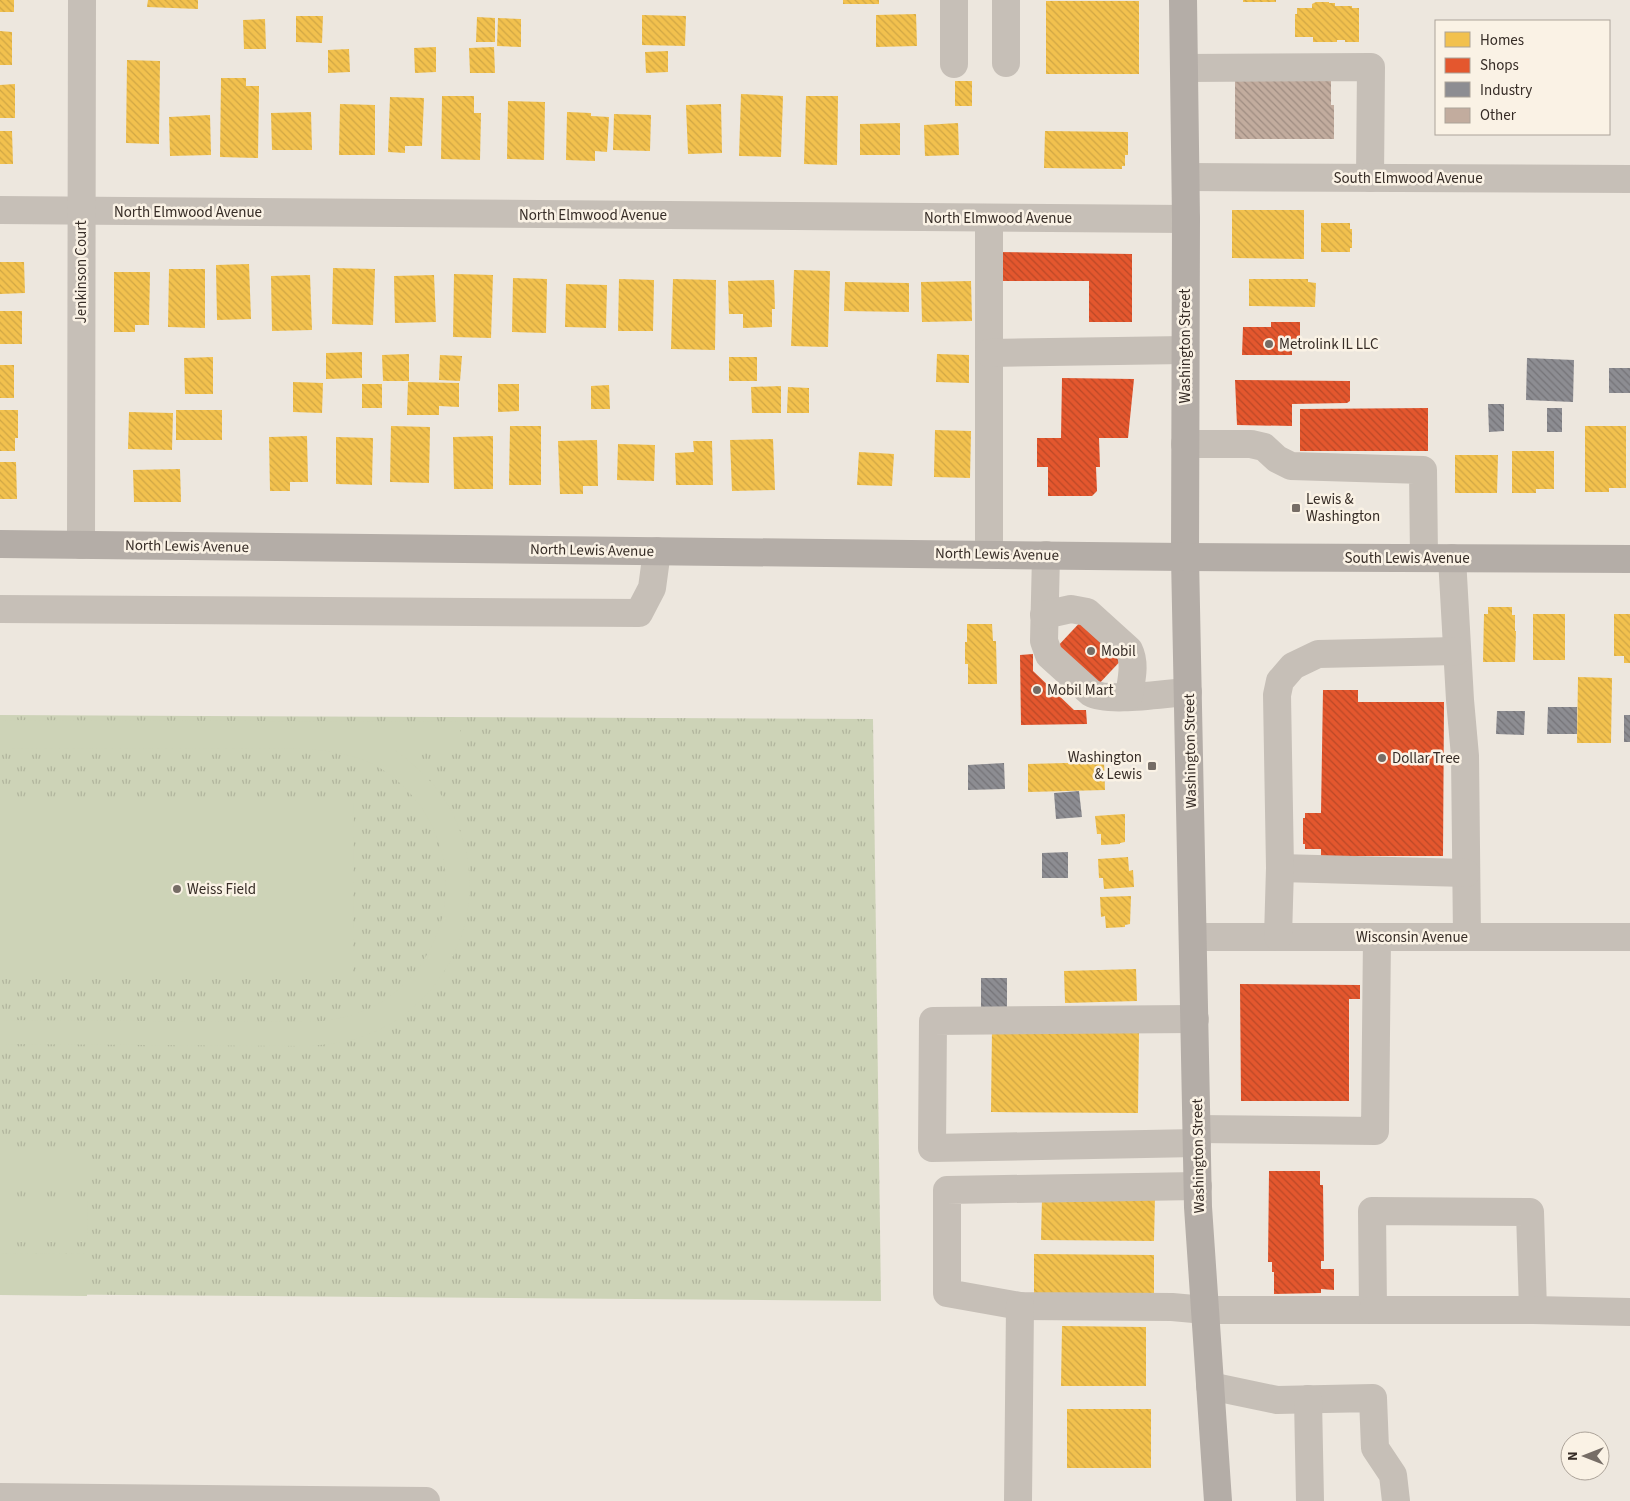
<svg xmlns="http://www.w3.org/2000/svg" width="1630" height="1501" viewBox="0 0 1630 1501" font-family="'Source Sans 3',sans-serif">
<defs>
<pattern id="grass-tufts" width="24" height="20" patternUnits="userSpaceOnUse" patternTransform="scale(1.25)"><rect width="24" height="20" fill="#cdd3b7"/><path d="M3 7l-1-3M5 7V3M7 7l1-3M15 17l-1-3M17 17v-4M19 17l1-3" fill="none" stroke="#b1b59d"/></pattern>
<pattern id="homes-back-hatch" width="6" height="6" patternUnits="userSpaceOnUse" patternTransform="scale(1.25)"><rect width="6" height="6" fill="#f2c14e"/><path d="M-1 5l2 2M0 0l6 6M5-1l2 2" fill="none" stroke="#d0a644"/></pattern>
<pattern id="shops-back-hatch" width="6" height="6" patternUnits="userSpaceOnUse" patternTransform="scale(1.25)"><rect width="6" height="6" fill="#e4572e"/><path d="M-1 5l2 2M0 0l6 6M5-1l2 2" fill="none" stroke="#ba4827"/></pattern>
<pattern id="industry-back-hatch" width="6" height="6" patternUnits="userSpaceOnUse" patternTransform="scale(1.25)"><rect width="6" height="6" fill="#8d8d92"/><path d="M-1 5l2 2M0 0l6 6M5-1l2 2" fill="none" stroke="#747377"/></pattern>
<pattern id="building-back-hatch" width="6" height="6" patternUnits="userSpaceOnUse" patternTransform="scale(1.25)"><rect width="6" height="6" fill="#c2ac9e"/><path d="M-1 5l2 2M0 0l6 6M5-1l2 2" fill="none" stroke="#9e8c81"/></pattern>
</defs>
<rect width="100%" height="100%" fill="#ede7de"/>
<path fill="url(#grass-tufts)" d="M0,715l873,4 8,582 -881,-7z"/>
<g fill="#cdd3b7">
<path d="M0,720l460,2v28h-65c22,17 38,31 53,55 8,13 13,28 17,42 17,69 -14,141 -75,177 -25,15 -52,20 -80,22l-310,-2v-24l310,2c16,-1 31,-3 45,-8 27,-8 50,-27 66,-50 46,-65 26,-154 -41,-196 -21,-13 -46,-16 -70,-19l-310,-1z"/>
<path d="M0,798h354l-1,181h-353z"/>
<rect x="0" y="1147" width="88" height="42"/>
<path d="M0,1200h88l-1,42h-87z"/>
<path d="M0,1253l87,1v42l-87,-1z"/>
</g>
<g fill="url(#homes-back-hatch)">
<rect x="0" y="0" width="14" height="12"/>
<path d="M148,0h50v9l-51,-2z"/>
<rect x="843" y="0" width="36" height="4"/>
<rect x="1243" y="0" width="33" height="2"/>
<rect x="1046" y="1" width="93" height="73"/>
<path d="M1316,2h13v1h6v3h17v2h7v34h-14v-2h-8v2h-24v-5h-18v-23h2v-6h15v-4z"/>
<path d="M916,14l1,32 -41,1v-32z"/>
<path d="M642,15l44,1 -1,30 -43,-1z"/>
<path d="M296,16h27l-1,27 -26,-1z"/>
<path d="M477,17l18,1v24h-19z"/>
<path d="M498,18l23,1v28l-24,-1z"/>
<path d="M265,19l1,30h-22l-1,-29z"/>
<path d="M0,31l12,1v33h-12z"/>
<path d="M436,47v25l-21,1 -1,-25z"/>
<path d="M494,47l1,26h-25l-1,-25z"/>
<path d="M349,49l1,23 -22,1v-23z"/>
<path d="M668,51v21l-22,1 -1,-21z"/>
<path d="M127,60l33,1 -1,83 -33,-1z"/>
<path d="M221,78h25v8h13l-1,72 -38,-1z"/>
<rect x="955" y="81" width="17" height="25"/>
<path d="M15,84v34h-15v-33z"/>
<path d="M741,94l42,2 -2,61 -42,-1z"/>
<path d="M442,96h32v17h7l-1,47 -39,-1z"/>
<path d="M806,96h32l-1,69 -33,-1z"/>
<path d="M390,97l34,1 -2,48h-17v7l-17,-1z"/>
<path d="M508,101l37,1 -1,58 -37,-1z"/>
<path d="M340,104l35,1v50h-36z"/>
<path d="M721,104l1,49 -34,1 -2,-49z"/>
<path d="M311,112l1,38h-40l-1,-37z"/>
<path d="M567,112l24,1v3l18,1 -2,35 -12,-1v10l-29,-1z"/>
<path d="M614,114l37,1 -1,36 -37,-1z"/>
<path d="M210,115l1,40 -41,1 -1,-39z"/>
<path d="M900,123v32h-40v-31z"/>
<path d="M958,123l1,32 -34,1 -1,-31z"/>
<path d="M0,131h12l1,33h-13z"/>
<path d="M1045,131l83,1v23h-3v11h-3v3l-78,-1z"/>
<path d="M1232,210h72v49l-72,-1z"/>
<path d="M1321,223h29v6h2v19h-2v4h-29z"/>
<path d="M0,262h24l1,31 -25,1z"/>
<path d="M249,264l2,55 -34,1 -1,-55z"/>
<path d="M333,268l42,1 -2,56 -41,-1z"/>
<path d="M169,269h36v59l-37,-1z"/>
<path d="M794,270l36,1 -2,76 -37,-1z"/>
<path d="M114,272h36l-1,53h-14v7h-21z"/>
<path d="M454,274l39,1 -2,63 -38,-1z"/>
<path d="M310,275l2,55 -40,1 -1,-55z"/>
<path d="M434,275l2,47 -41,1 -1,-47z"/>
<path d="M513,278l34,1 -1,54 -34,-1z"/>
<path d="M619,279l35,1 -1,51h-35z"/>
<path d="M673,279l43,1 -1,70 -44,-1z"/>
<path d="M1249,279h59v3l8,1 -1,24 -66,-1z"/>
<path d="M774,280l1,29h-3v18l-29,1v-14h-14l-1,-33z"/>
<path d="M971,281l1,40 -50,1 -1,-40z"/>
<path d="M845,282l64,1v29l-65,-1z"/>
<path d="M566,284l41,1 -1,43 -41,-1z"/>
<rect x="0" y="311" width="22" height="33"/>
<path d="M362,352v26l-36,1v-26z"/>
<path d="M409,354v27h-26l-1,-26z"/>
<path d="M937,354l32,1v28l-33,-1z"/>
<path d="M440,355l22,1 -2,25 -21,-1z"/>
<path d="M213,357v37h-28l-1,-36z"/>
<rect x="729" y="357" width="28" height="24"/>
<rect x="0" y="365" width="14" height="33"/>
<path d="M293,382l30,1 -1,30 -29,-1z"/>
<path d="M408,382l51,1v24l-20,-1v9h-32z"/>
<rect x="362" y="384" width="20" height="24"/>
<path d="M498,384h21v27l-21,1z"/>
<path d="M609,385l1,24h-19v-23z"/>
<path d="M781,386v27h-29l-1,-26z"/>
<path d="M788,387l21,1v25h-22z"/>
<path d="M0,410h18v28h-3v13h-15z"/>
<rect x="176" y="410" width="46" height="30"/>
<path d="M129,412l44,1 -1,37 -44,-1z"/>
<path d="M391,426l39,1 -1,56 -39,-1z"/>
<path d="M510,426h31v59h-32z"/>
<path d="M1585,426h41v62h-17v4h-24z"/>
<path d="M935,430l36,1 -1,47 -36,-1z"/>
<path d="M307,436l1,46h-18v9h-20l-1,-54z"/>
<path d="M493,436v53h-39l-1,-52z"/>
<path d="M336,437l37,1 -1,47 -36,-1z"/>
<path d="M773,439l2,51 -43,1 -2,-51z"/>
<path d="M597,440l1,46h-15v8h-23l-2,-53z"/>
<path d="M693,441h19l1,44h-37l-1,-32 19,-1z"/>
<path d="M618,444l37,1 -1,36 -37,-1z"/>
<path d="M1512,451h42v38h-18v4h-24z"/>
<path d="M859,452l35,2 -2,32 -35,-1z"/>
<path d="M1455,455h43l-1,38h-42z"/>
<path d="M0,462h16l1,37h-17z"/>
<path d="M180,469l1,33h-47l-1,-32z"/>
<path d="M1488,607h24v8h3v16h1l-1,31h-32l1,-48h4z"/>
<rect x="1533" y="614" width="32" height="46"/>
<path d="M1614,614h16v49h-6v-7h-10z"/>
<path d="M967,624h25l1,17h3l1,43h-29v-20h-3v-22h2z"/>
<path d="M1578,677l34,1 -1,65h-34z"/>
<path d="M1104,762l1,28 -77,2v-28z"/>
<path d="M1125,814v28l-5,1v1l-19,1v-11h-4l-2,-18z"/>
<path d="M1128,857l1,14 4,-1 1,17 -30,2 -1,-11h-4l-1,-19z"/>
<path d="M1131,896l-1,28 -5,1v2l-19,1 -1,-12 -4,1 -1,-20z"/>
<path d="M1136,969l1,32 -72,2 -1,-32z"/>
<path d="M992,1028l147,1 -1,84 -147,-1z"/>
<path d="M1155,1195l-1,46 -113,-1 1,-42z"/>
<path d="M1034,1254l120,1v46l-120,-7z"/>
<path d="M1062,1326l84,1v59h-85z"/>
<rect x="1067" y="1409" width="84" height="59"/>
</g>
<g fill="url(#shops-back-hatch)">
<path d="M994,252l138,2v68h-43v-41h-95z"/>
<path d="M1271,322h29v17h-8v16h-50l1,-28h28z"/>
<path d="M1062,378l72,1 -6,59h-29l1,29h-4l1,24 -5,5h-44v-29h-11v-29h24z"/>
<path d="M1235,380l115,1v20l-3,2 -55,1v22l-55,-1z"/>
<path d="M1428,408v43h-128v-42z"/>
<path d="M1086,616l40,39 -30,32 -40,-39z"/>
<path d="M1033,654v17l41,39h12l1,14 -66,1 -1,-70z"/>
<path d="M1323,690h35v12h86l-1,154h-122v-7h-16v-5h-2v-26h2v-5h16z"/>
<path d="M1240,984l120,1v14h-11v102h-108z"/>
<path d="M1269,1171h51v14h3l1,76h-3v8h13v21l-13,-1v4l-47,1v-22h-2v-10h-4z"/>
</g>
<g fill="url(#industry-back-hatch)">
<path d="M1527,358l47,2 -1,42 -47,-2z"/>
<rect x="1609" y="368" width="21" height="25"/>
<path d="M1488,404h16v27l-15,1z"/>
<rect x="1547" y="408" width="15" height="24"/>
<path d="M1548,707h29v27h-30z"/>
<path d="M1497,711h28l-1,24 -28,-1z"/>
<rect x="1624" y="715" width="6" height="27"/>
<path d="M1004,763l1,26 -37,1v-25z"/>
<path d="M1079,791l3,26 -26,2 -2,-26z"/>
<path d="M1068,852v26h-26v-25z"/>
<rect x="981" y="978" width="26" height="33"/>
</g>
<path fill="url(#building-back-hatch)" d="M1235,74h96v31h3v34h-99z"/>
<g fill="none" stroke-linecap="round" stroke-linejoin="round">
<g stroke="#c6bfb7" stroke-width="28">
<path d="M954,0v64"/>
<path d="M1006,0v63"/>
<path d="M1184,68l187,-1 -1,111"/>
<path d="M1186,177l444,2"/>
<path d="M0,210l1186,9"/>
<path d="M989,218v336"/>
<path d="M989,353l196,-3"/>
<path d="M1185,444h66l13,3 13,12 14,7 132,4 1,88"/>
<path d="M81,545l1,-545"/>
<path d="M1046,555l-2,86 5,14 42,38c18,10 75,0 97,-1"/>
<path d="M1452,558l8,142 5,56 2,181"/>
<path d="M0,609l639,4 13,-25 5,-37"/>
<path d="M1044,615l27,-6 16,3 42,38c7,14 2,31 0,46"/>
<path d="M1280,868l186,5"/>
<path d="M1194,937h436"/>
<path d="M1278,937l2,-69 -3,-173 3,-14 13,-15 25,-12 139,-3"/>
<path d="M1195,1019l-262,2 -1,127 265,-5"/>
<path d="M1197,1129l178,2 2,-194"/>
<path d="M1198,1186l-251,4v103l73,13 152,1 33,3h168l-1,-99 158,1 3,98"/>
<path d="M1373,1310h160l97,2"/>
<path d="M1210,1386l67,14 96,-2 2,50 18,27 3,26"/>
<path d="M1308,1399l2,102"/>
<path d="M0,1497l426,4"/>
<path d="M1018,1501l2,-195"/>
</g>
<g stroke="#b4ada7" stroke-width="28">
<path d="M1183,0l3,219 -1,338 13,650 20,294"/>
<path d="M0,544l1185,13 445,2"/>
</g>
</g>
<g fill="#766d66" stroke="#faf2e5" stroke-width="2">
<circle cx="1269" cy="344" r="5"/>
<rect x="1291" y="503" width="10" height="10" rx="2.5"/>
<circle cx="1091" cy="651" r="5"/>
<circle cx="1037" cy="690" r="5"/>
<circle cx="1382" cy="758" r="5"/>
<rect x="1147" y="761" width="10" height="10" rx="2.5"/>
<circle cx="177" cy="889" r="5"/>
</g>
<g text-anchor="middle" stroke-width="5" stroke-linejoin="round" paint-order="stroke">
<g font-size="15" fill="#362c26" stroke="#faf2e5">
<text x="1408" y="183">South Elmwood Avenue</text>
<text x="188" y="217">North Elmwood Avenue</text>
<text x="593" y="220">North Elmwood Avenue</text>
<text x="998" y="223">North Elmwood Avenue</text>
<text transform="translate(81 272) rotate(-90)" y="5">Jenkinson Court</text>
<text transform="translate(1185 346) rotate(-90)" y="5">Washington Street</text>
<text transform="translate(187 546) rotate(1)" y="5">North Lewis Avenue</text>
<text transform="translate(592 550) rotate(1)" y="5">North Lewis Avenue</text>
<text transform="translate(997 554) rotate(1)" y="5">North Lewis Avenue</text>
<text x="1407" y="563">South Lewis Avenue</text>
<text transform="translate(1190 751) rotate(-91)" y="5">Washington Street</text>
<text x="1412" y="942">Wisconsin Avenue</text>
<text transform="translate(1198 1156) rotate(-91)" y="5">Washington Street</text>
</g>
<g font-size="15" fill="#362c26" stroke="#faf2e5" text-anchor="start">
<text x="1279" y="349">Metrolink IL LLC</text>
<text x="1306" y="504">Lewis &amp;<tspan x="1306" dy="17">Washington</tspan></text>
<text x="1101" y="656">Mobil</text>
<text x="1047" y="695">Mobil Mart</text>
<text x="1142" y="762" text-anchor="end">Washington<tspan x="1142" dy="17">&amp; Lewis</tspan></text>
<text x="1392" y="763">Dollar Tree</text>
<text x="187" y="894">Weiss Field</text>
</g>
</g>
<rect x="1435" y="20" width="175" height="115" fill="#faf2e5" stroke="#aca399"/>
<rect x="1445" y="32" width="25" height="15" fill="#f2c14e" stroke="#aca399"/>
<text x="1480" y="45" font-size="15" fill="#362c26">Homes</text>
<rect x="1445" y="58" width="25" height="15" fill="#e4572e" stroke="#aca399"/>
<text x="1480" y="70" font-size="15" fill="#362c26">Shops</text>
<rect x="1445" y="82" width="25" height="15" fill="#8d8d92" stroke="#aca399"/>
<text x="1480" y="95" font-size="15" fill="#362c26">Industry</text>
<rect x="1445" y="108" width="25" height="15" fill="#c2ac9e" stroke="#aca399"/>
<text x="1480" y="120" font-size="15" fill="#362c26">Other</text>
<g transform="translate(1585 1456) rotate(270)"><circle r="24" fill="#faf2e5" stroke="#aca399"/>
<path d="M0-4L9 19L0 12L-9 19Z" fill="#766d66"/>
<text y="-8" font-size="14" font-weight="bold" text-anchor="middle" fill="#362c26">N</text>
</g>
</svg>
